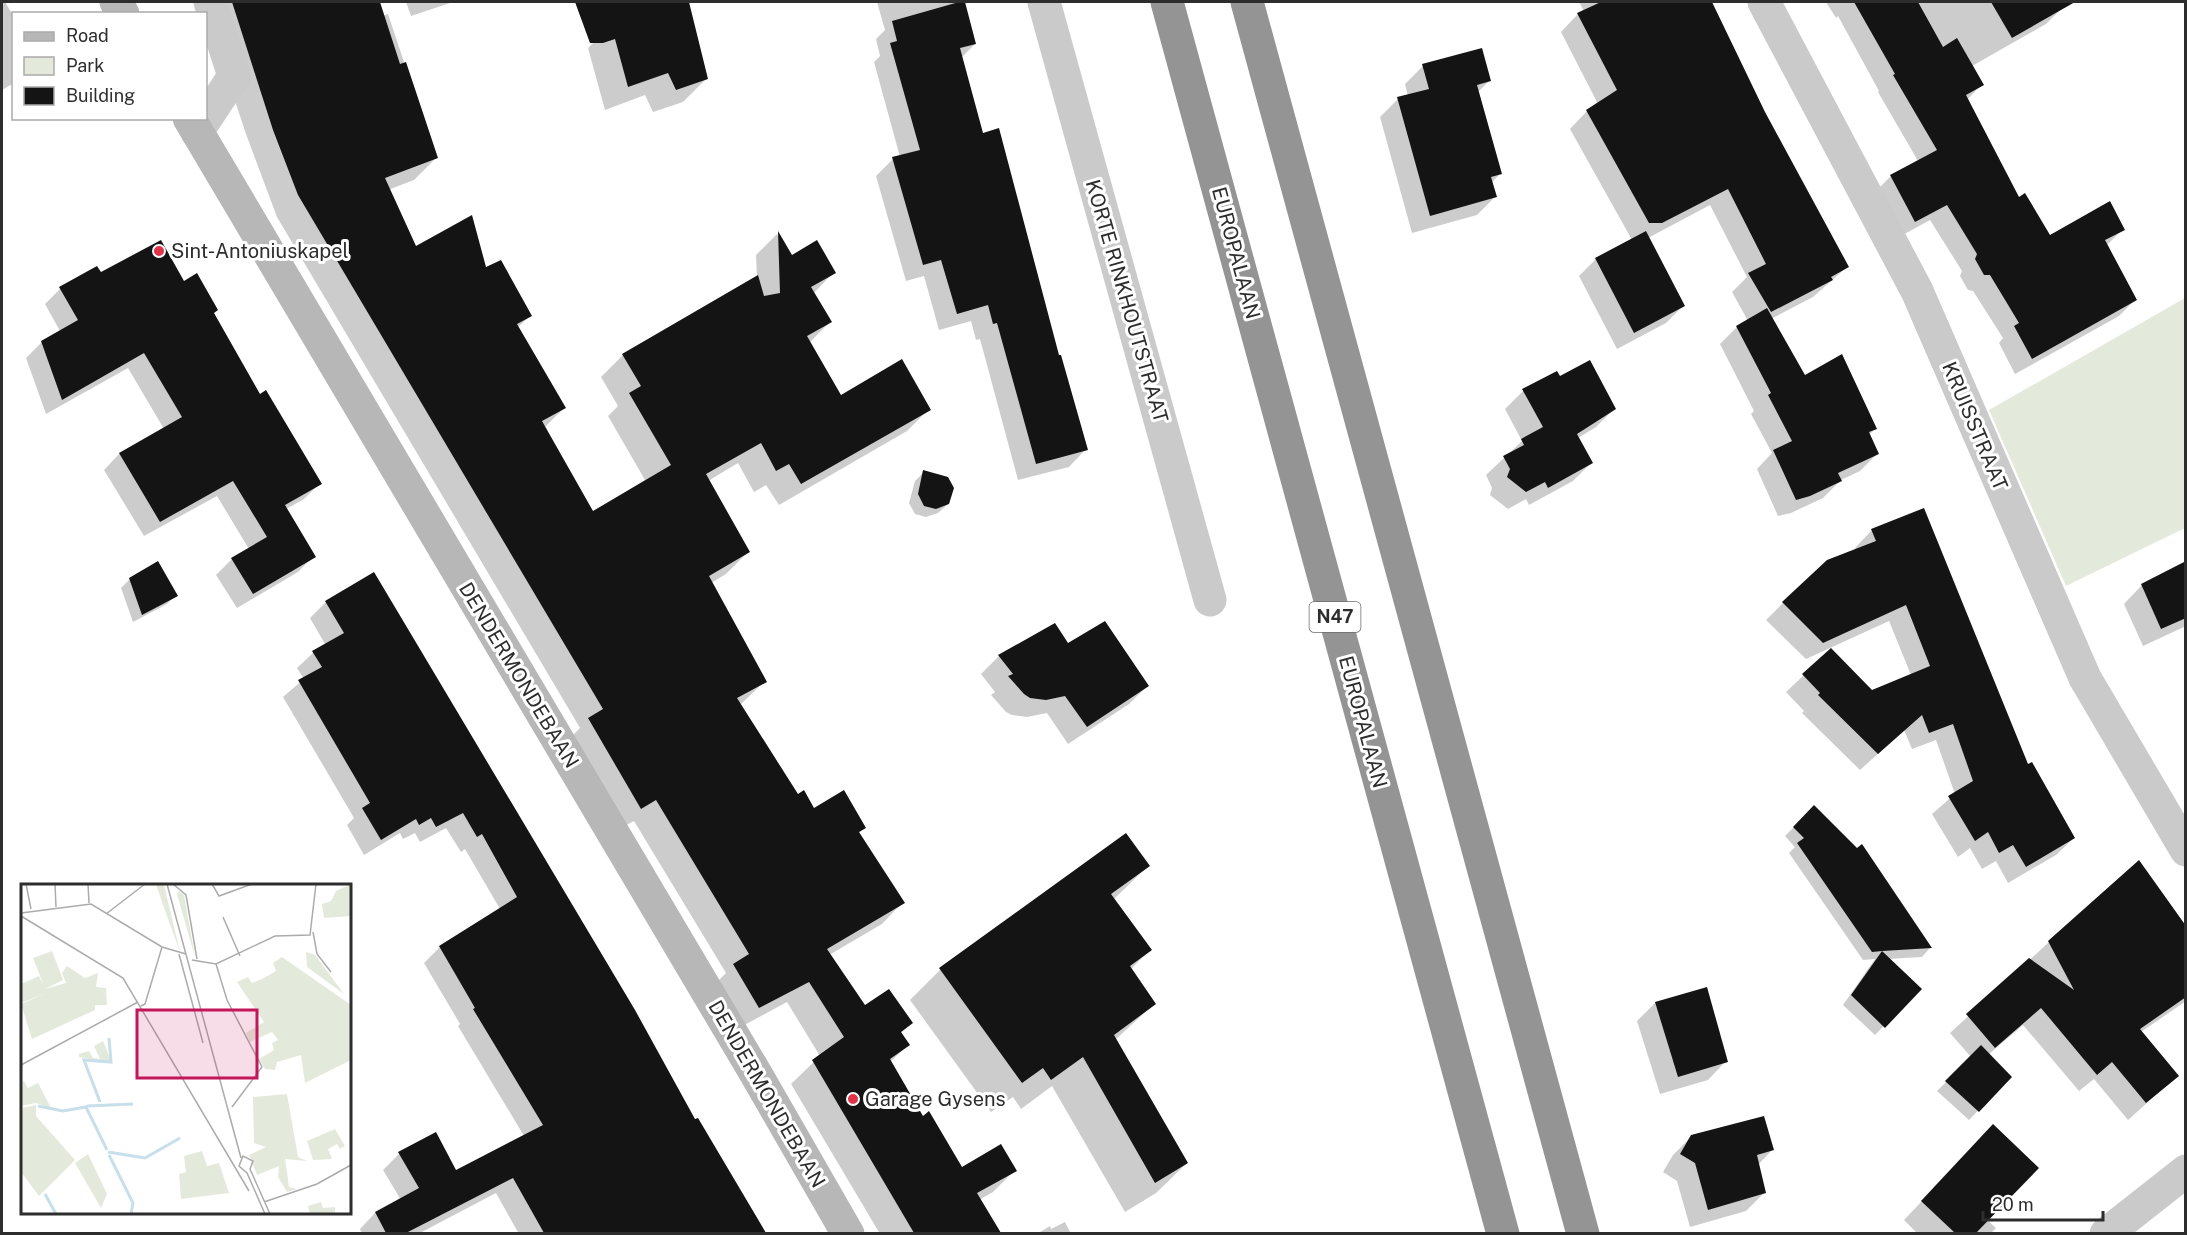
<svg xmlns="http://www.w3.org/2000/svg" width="2187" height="1235" viewBox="0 0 2187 1235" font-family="'Public Sans',sans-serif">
<rect width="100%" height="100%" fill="#fff"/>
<path fill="#e4eadb" d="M2185,298v230l-119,58 -77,-176z"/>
<g fill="#0003">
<path d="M2,2h3l9,15v66l-12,7z"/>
<path d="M202,2h158l8,19 20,-7 48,144 -22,22 -26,10 28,58 69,21 45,47 -13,12 47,80 -20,20 48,85 53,-33 -37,-64 10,-10 -17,-29 22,-22 134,-78 -1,-22 21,-21 14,23 43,15 -21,22 17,28 -21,21 32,54 88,12 -22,22 -128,74 -13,-20 -12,7 -16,-29 -30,18 40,71 -22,22 -15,9 54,98 -25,24 57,91 16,14 51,18 -5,5 44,69 -21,22 -53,31 36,52 46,16 -11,11 8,11 -18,17 32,56 39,51 54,1 -22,22 -14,8 21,34h-120l-89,-150 29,-28 -33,-54 -50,27 -25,-42 14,-14 -92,-152 -15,8 -52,-88 13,-13 -303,-511 -31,-83z"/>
<path d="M406,2h47l-42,14z"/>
<path d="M647,2h40l20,76 -24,24 -30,10 -8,-17 -40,15 -17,-62 24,-23 17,-5z"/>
<path d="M877,2h85l13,42 -14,14 21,76 76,223 28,92 -17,18 -51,13 -38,-141 -4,1 -5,-19 -32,9 -15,-54 -18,5 -30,-105 17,-17 7,-2 -26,-95 6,-6 -4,-17 9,-9z"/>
<path d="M1579,2h131l54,110 83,155 -34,30 -42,22 33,58 71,52 -6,6 8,19 -17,17 -19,9 -18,18 -32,15 -13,3 -21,-47 15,-16 -21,-39 3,-3 -34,-67 17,-17 11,-6 -16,-29 15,-15 -37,-72 -62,33 35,68 -17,17 -49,26 -38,-73 17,-17 36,-19 -62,-111 17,-18 11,-7 -37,-72 17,-18 6,-3z"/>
<path d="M1826,2h232l4,6 -16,16 -74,42 10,18 -15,16 51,99 31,38 74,-8 -17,17 29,54 -16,16 -104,58 -16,-31 4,-5 -30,-47 -5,-1 -8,-14 2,-5 -32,-51 -31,17 -24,-45 16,-16 27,-15 -40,-69 1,-1 -41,-75 -2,2z"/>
<path d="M1423,66l66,15 -11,11 23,81 -10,10 4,14 -18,18 -65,18 -32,-116 18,-18 10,-3 -3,-12z"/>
<path d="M100,274l83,9 29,31 48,82 60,87 -16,16 -18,10 28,47 -16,16 -61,36 -21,-33 16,-16 17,-10 -32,-53 -73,40 -40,-66 15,-16 45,-25 -36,-61 -82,46 -20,-56 16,-16 18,-11 -15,-27 15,-15z"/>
<path d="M1559,378l55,31 -18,18 -18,11 13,25 -18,18 -44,24 -3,-6 -18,10 -18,-14 2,-7 -6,-13 36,-34 -17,-32 18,-18z"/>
<path d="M924,472l24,32 -10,9 -12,4 -11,-3 -6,-11 6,-22z"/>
<path d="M1872,530l202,308 -18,17 -48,28 -12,-22 -14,8 -12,-21 -12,9 -26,-43 23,-20 -19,-54 -24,9 -8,-19 -44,40 -58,-57 2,-2 -18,-19 18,-17 68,17 39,-17 -22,-54 -83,38 -40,-39 17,-17 73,-53 -1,-2z"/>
<path d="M2186,565v61l-43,20 -19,-42 18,-19z"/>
<path d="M374,574l321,547 2,-1 67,114h-245l-23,-41 -78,41h-56l-2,-5 15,-16 26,-13 -18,-30 16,-16 57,18 68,-36 -66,-110 2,-2 -36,-61 16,-16 60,-38 -35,-60 -4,3 -15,-24 -26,14 -5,-9 -12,6 -3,-6 -36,22 -17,-30 7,-7 -71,-121 21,-18 -7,-11 16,-15 12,-9 -15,-26 16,-16z"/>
<path d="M130,579l46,16 -9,9 -34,18 -12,-34z"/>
<path d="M1068,645l80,40 -19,19 -61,40 -21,-31 -20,4 -15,-2 -6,-3 -15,-17 4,-3 -14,-18 18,-18z"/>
<path d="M1814,807l43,43 4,-4 69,102 -8,9 -34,2 32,30 -45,46 -32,-30 32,-46 -12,1 -74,-107 6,-6 -10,-11z"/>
<path d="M1148,866l-35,34 37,50 -20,20 24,34 -39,36 72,123 -31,30 -31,19 -73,-126 -31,23 -8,-12 -22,15 -81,-112 30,-30z"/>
<path d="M2186,929v72l-45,31 36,44 -49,44 -34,-41 -15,12 -56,-66 -35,30 22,22 -41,43 -32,-29 34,-34 -21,-24 99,-91z"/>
<path d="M1706,988l20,73 -18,19 -48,14 -23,-73 18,-18z"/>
<path d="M1993,1126l-6,94 9,8 -6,6h-72l-14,-14z"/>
<path d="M1692,1136l80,14 -14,15 6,28 -18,18 -56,16 -13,-46 -14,-9 10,-17z"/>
<path d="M1065,1222l6,12h-34l13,-8 1,3z"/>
</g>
<g fill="#141414">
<path d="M232,2h148l20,62 6,-2 32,96 -53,20 31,68 56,-31 14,52 15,-7 31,56 -15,8 49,84 -24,13 51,90 78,-46 -42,-72 12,-7 -19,-32 136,-79 6,21 16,-3 -2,-62 14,24 25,-15 19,33 -25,14 21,35 -25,14 34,59 61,-36 29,51 -130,74 -12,-20 -13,7 -15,-28 -55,31 44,78 -41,24 58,106 -30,16 61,96 6,-4 10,18 30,-18 22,38 -7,4 46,71 -78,46 38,56 24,-16 24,34 -12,9 9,13 -20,14 33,57 6,-5 33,56 39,-23 16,27 -40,22 24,40h-87l-102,-173 32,-23 -35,-55 -50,26 -26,-44 16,-10 -93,-154 -15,9 -53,-91 15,-9 -305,-514 -25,-65z"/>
<path d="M575,2h114l19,77 -32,11 -8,-17 -40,14 -13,-48 -12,4h-13z"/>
<path d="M959,2h6l11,42 -16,4 23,85 16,-5 60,227h2l27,95 -52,14 -39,-141 -4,1 -5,-19 -31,9 -16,-54 -18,5 -31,-108 28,-7 -30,-107 7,-2 -5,-20z"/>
<path d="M1601,2h111l53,110 84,155 -18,10 2,3 -62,32 -23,-39 18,-9 -38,-75 -66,34h-13l-63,-113 31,-20 -40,-77z"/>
<path d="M1854,2h64l25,45 14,-9 27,47 -18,10 53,102 6,-4 25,42 60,-34 15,29 -20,10 32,60 -105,59 -18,-33 5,-3 -29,-48h-6l-9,-16 2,-5 -30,-49 -32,17 -25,-47 47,-25 -44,-75 2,-1z"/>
<path d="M1991,2h84l-63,36z"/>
<path d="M1482,48l9,33 -14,4 25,89 -11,3 6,20 -67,19 -33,-119 32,-8 -7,-25z"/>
<path d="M1646,231l39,75 -51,27 -39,-75z"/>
<path d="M161,240l23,41 13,-8 21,37 -4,3 46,81 6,-4 56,94 -37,21 31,52 -63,37 -22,-36 36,-21 -34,-56 -73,41 -41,-69 63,-36 -38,-64 -82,47 -21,-59 37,-21 -19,-33 38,-21 4,6z"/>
<path d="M1767,308l38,67 37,-21 35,75 -8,3 10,22 -41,19 4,8 -32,15 -14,4 -23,-50 19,-9 -24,-46 3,-2 -35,-67z"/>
<path d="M1590,360l26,49 -39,25 16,29 -45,25 -3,-6 -19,10 -19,-15 3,-8 -7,-13 21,-11 -3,-6 22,-12 -21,-38 35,-18 3,5z"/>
<path d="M923,470l25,7 6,11 -5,16 -13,5 -12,-3 -6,-12z"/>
<path d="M1924,508l104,256 4,-2 43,76 -49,29 -13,-22 -14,8 -11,-21 -13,9 -27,-45 25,-15 -20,-57 -24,9 -7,-18 -44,39 -60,-59 2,-2 -18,-19 29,-26 41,42 58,-24 -24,-61 -83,38 -41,-41 45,-42 49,-19 -5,-12z"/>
<path d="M158,561l20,35 -36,19 -13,-37z"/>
<path d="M2186,561v57l-25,11 -20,-45z"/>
<path d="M374,572l261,438 60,109 3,-1 68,115h-222l-31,-55 -107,55h-20l-11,-21 44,-24 -21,-36 38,-20 20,38 87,-45 -70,-116 2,-1 -36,-62 78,-49 -35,-63 -5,3 -14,-24 -27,14 -5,-9 -12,7 -3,-6 -35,21 -19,-32 8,-5 -72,-123 24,-13 -10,-16 32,-18 -19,-32z"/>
<path d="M1105,621l44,65 -62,41 -22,-31 -19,4 -16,-2 -6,-4 -16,-18 5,-2 -15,-19 57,-32 13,20z"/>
<path d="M1814,805l43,43 5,-4 70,104 -50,3 40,38 -37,39 -34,-33 31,-44 -10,1 -75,-109 7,-5 -11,-11z"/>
<path d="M1126,833l24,33 -39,28 41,56 -22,16 26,38 -42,31 74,128 -33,20 -72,-126 -32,23 -8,-12 -21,15 -83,-115z"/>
<path d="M2139,860l47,66v71l-46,32 39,47 -33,27 -34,-41 -15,13 -56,-67 -46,40 -29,-34 63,-56 45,32 -26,-49z"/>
<path d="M1707,987l21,75 -50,15 -23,-75z"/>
<path d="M1981,1045l31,32 -33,35 -34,-31z"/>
<path d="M1764,1116l10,34 -17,5 9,38 -58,17 -13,-47 -15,-9 11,-19z"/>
<path d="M1993,1124l46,44 -63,65h-21l-34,-32z"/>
</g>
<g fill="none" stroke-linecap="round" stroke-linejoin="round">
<g stroke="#cacaca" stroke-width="33">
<path d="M1044,2l166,598"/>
<path d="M1764,2l153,289 168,387 101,172"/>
<path d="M197,132l37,-56 -24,-74"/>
<path d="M2106,1234l80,-63"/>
</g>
<g stroke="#b7b7b7" stroke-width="33">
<path d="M116,2l7,12"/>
<path d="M189,118l567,956 92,160"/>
</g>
<g stroke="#949494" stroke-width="33">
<path d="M1167,2l336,1232"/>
<path d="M1247,2l336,1232"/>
</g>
</g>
<g fill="#e0344b" stroke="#fff" stroke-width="2">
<circle cx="159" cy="251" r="6"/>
<circle cx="853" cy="1099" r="6"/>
</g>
<g text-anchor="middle" stroke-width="6" stroke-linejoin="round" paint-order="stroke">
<rect fill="#fff" stroke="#6c6c6c" stroke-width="1.5" x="1309.5" y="602" width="51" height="30" rx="4.5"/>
<g font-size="18" font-weight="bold" fill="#2d2d2d">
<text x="1335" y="623">N47</text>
</g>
<g font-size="20" fill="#2d2d2d" stroke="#fff" text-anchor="start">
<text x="171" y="258">Sint-Antoniuskapel</text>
<text x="865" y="1106">Garage Gysens</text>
</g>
<g font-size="20" fill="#2d2d2d" stroke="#fff">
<text transform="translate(1236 253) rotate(75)" y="7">EUROPALAAN</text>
<text transform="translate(1127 301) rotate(74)" y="7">KORTE RINKHOUTSTRAAT</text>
<text transform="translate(1975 426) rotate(67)" y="7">KRUISSTRAAT</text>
<text transform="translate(519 675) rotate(59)" y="7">DENDERMONDEBAAN</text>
<text transform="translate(1363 722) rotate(75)" y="7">EUROPALAAN</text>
<text transform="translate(767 1094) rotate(60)" y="7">DENDERMONDEBAAN</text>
</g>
</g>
<g transform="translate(21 884)">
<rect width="330" height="330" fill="#fff"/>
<path d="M135,0l8,1 16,67 -17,-47zM330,0v32l-27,2 -2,-14 9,-3 5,-10zM158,7l5,4 11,62 -18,-63zM31,67l11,29 -18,9 21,-6 -4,-10 5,-7 18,12 13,-5 -2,14 10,1 1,17h-12v5l-63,29 -11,-35 25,-11 -25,10v-19l18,-8 5,10 -11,-28zM285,68l9,3 29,39 -37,-27zM261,73l69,48v55l-46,23 -4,-28 -24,7 -2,8 -10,-1 -6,-10 15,-9 -2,-7 6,-3 -6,-8 -22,10 -4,-9 18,-11 -27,-40 11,-5 4,6 12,-5 12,-7 -3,-8zM82,157l9,22 -33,-6v-3l10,-3 4,7 7,1 -6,-13zM3,197l4,7 10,-5 13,25 -15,-5 -15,3v-23zM266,210l11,63 9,4 -22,-2 4,28 8,2 -10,3 -9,-15 1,-11 -22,9 -8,-20 17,-8 -12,-4 -1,-46zM15,221v11l39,44 -36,36 -18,-24v-64zM314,245l10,17 -5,3 -3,-5 -9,5 4,10 -19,1 -6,-19zM181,267l5,15 12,-3 10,30 -48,6 -2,-25 7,-2 -2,-16zM67,270l19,40 -6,14 -26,-45zM300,318l2,6 12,-1v7h-25l-2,-8z" fill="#e4eadb"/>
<path fill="none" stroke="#c7dfea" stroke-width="3" d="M79,218l-16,-42 27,2 -2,-24M17,222l25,5 23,-4 21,43M66,222l46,-2M87,268l37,6 35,-20M88,271l24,48 -2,11M24,310l11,20"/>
<path fill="none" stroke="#ababab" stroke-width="1.5" d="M5,0l5,25M34,0l1,23M67,0l1,19M146,0l74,274M152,0l13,11 11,64M191,0l7,12 33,-12M0,29l70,-9 71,43 24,7M85,30l39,-30M0,32l102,62 126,213M202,33l17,39M292,48l4,22 14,18M158,70l24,89M171,76l24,4 59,-28 35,-1 6,-51M195,80l11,36 35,67 -30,40M120,122l4,-2 17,-57M0,181l117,-63M243,318l53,-18 34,-19M244,330l-18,-41 -8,-7 4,-10 10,5 -3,8 20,45"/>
<path fill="#c2185b" fill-opacity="0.15" stroke="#c2185b" stroke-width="3" d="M116,126h120v68h-120z"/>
<rect width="330" height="330" fill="none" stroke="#2d2d2d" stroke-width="3"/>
</g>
<rect width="2187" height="1235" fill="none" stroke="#2d2d2d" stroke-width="6"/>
<rect x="12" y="12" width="195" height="108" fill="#ffffff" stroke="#ababab" stroke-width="1.5"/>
<rect x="24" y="32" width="30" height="9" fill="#b7b7b7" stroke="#ababab" stroke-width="1.5"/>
<text x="66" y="42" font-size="18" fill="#2d2d2d">Road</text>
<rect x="24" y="57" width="30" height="18" fill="#e4eadb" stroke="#ababab" stroke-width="1.5"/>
<text x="66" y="72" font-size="18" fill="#2d2d2d">Park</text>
<rect x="24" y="87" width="30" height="18" fill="#141414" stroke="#ababab" stroke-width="1.5"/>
<text x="66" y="102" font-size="18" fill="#2d2d2d">Building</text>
<path d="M1983 1211v9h120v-9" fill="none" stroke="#2d2d2d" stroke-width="3"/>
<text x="1992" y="1211" font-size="18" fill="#2d2d2d" stroke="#ffffff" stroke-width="4.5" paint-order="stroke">20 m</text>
</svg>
